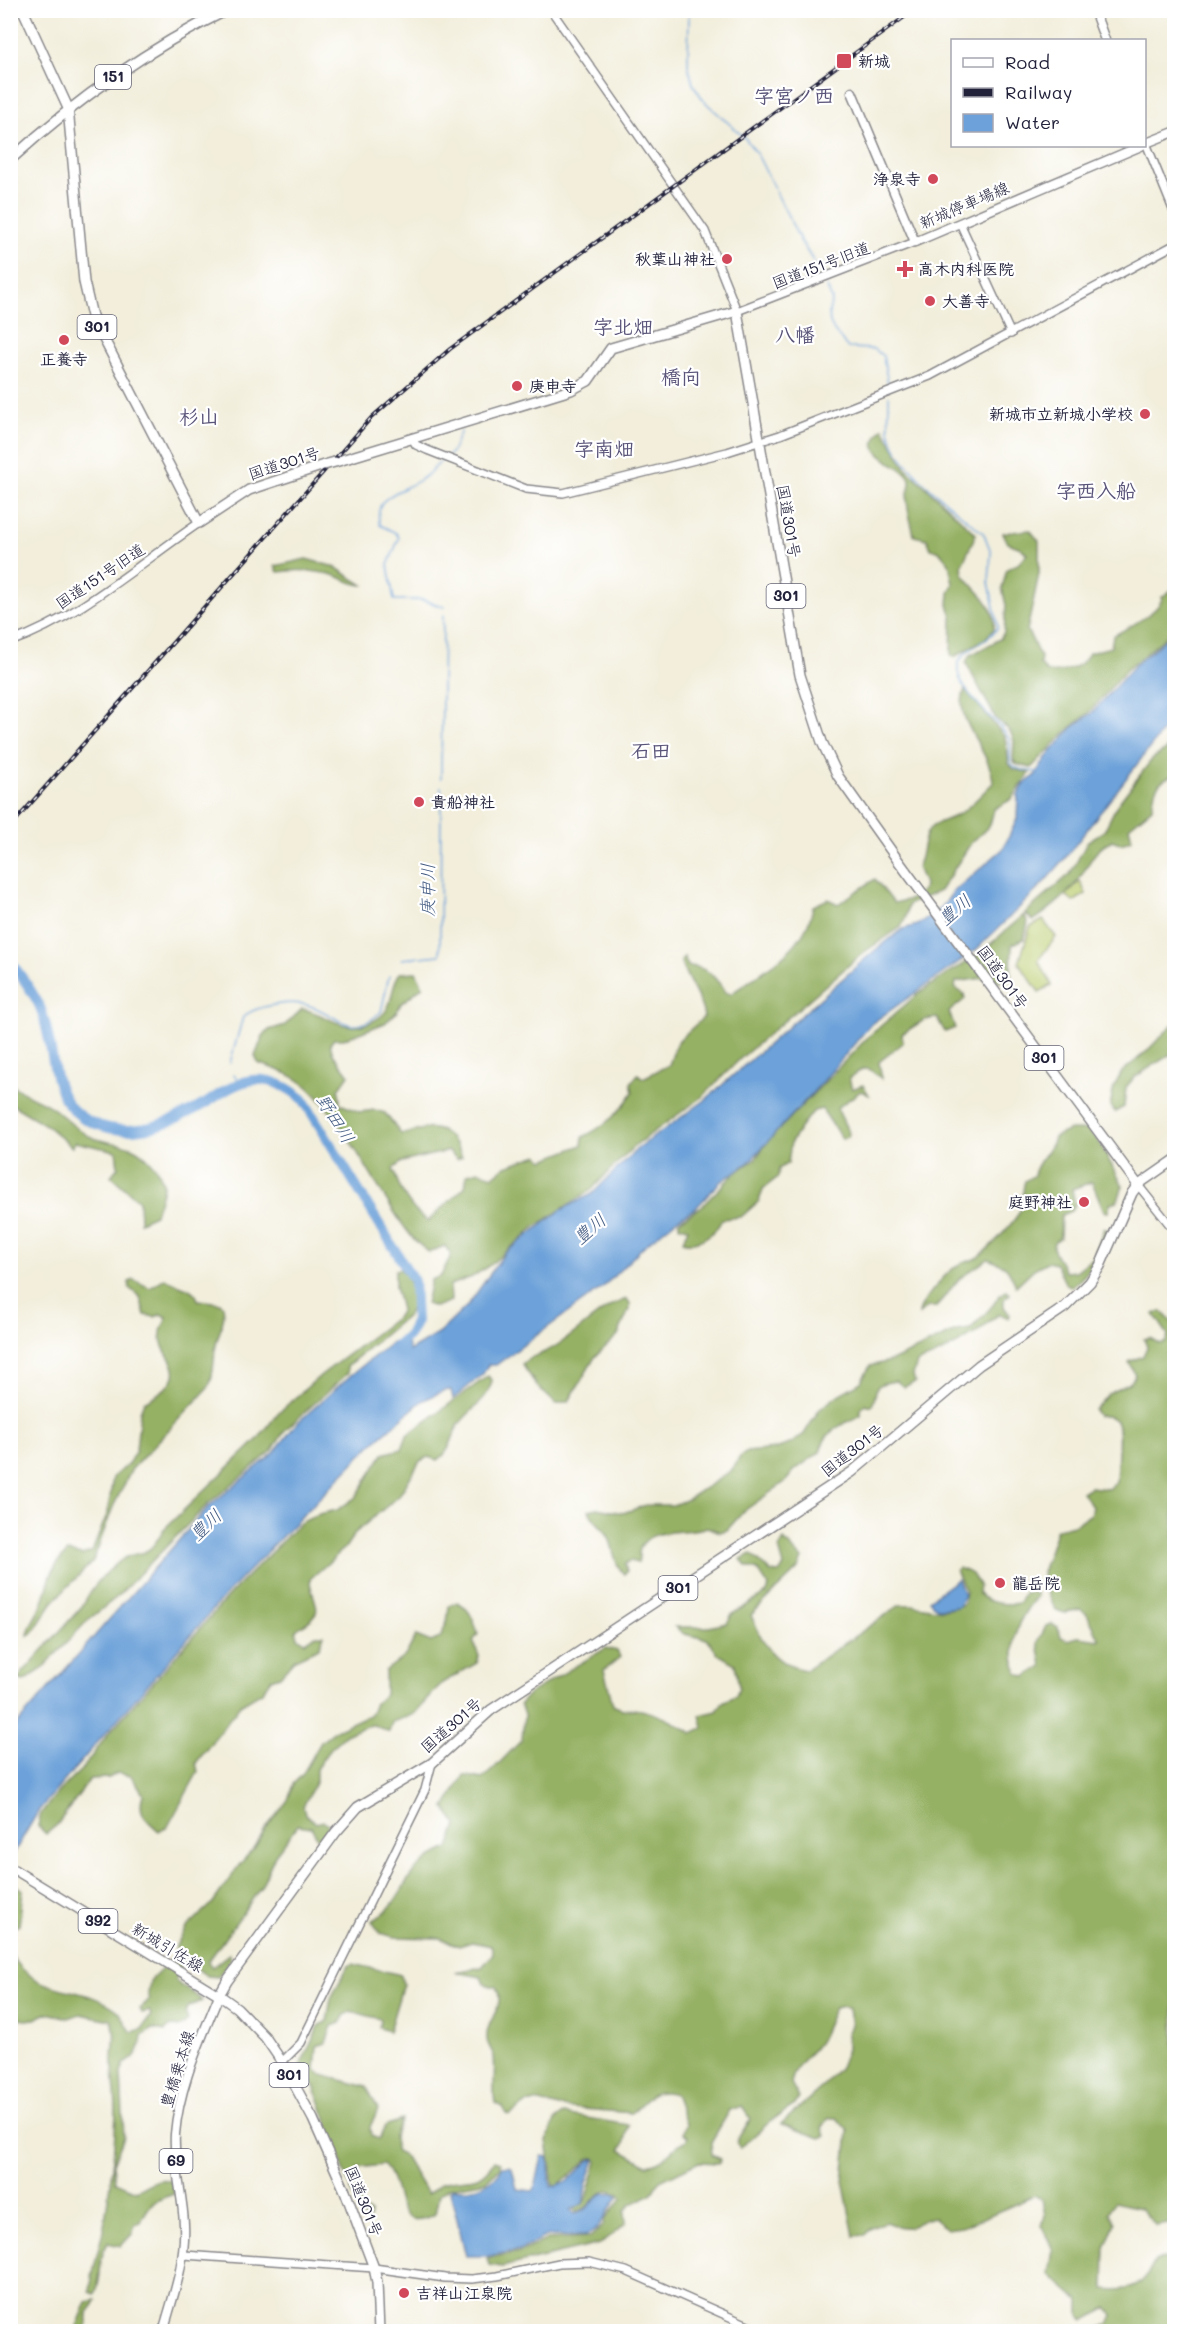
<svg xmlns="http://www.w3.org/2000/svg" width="1185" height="2342" viewBox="0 0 1185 2342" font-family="Mali,'Klee One',sans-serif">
<rect width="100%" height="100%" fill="#fff"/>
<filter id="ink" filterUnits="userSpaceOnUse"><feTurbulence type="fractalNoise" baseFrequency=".0167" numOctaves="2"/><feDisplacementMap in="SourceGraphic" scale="12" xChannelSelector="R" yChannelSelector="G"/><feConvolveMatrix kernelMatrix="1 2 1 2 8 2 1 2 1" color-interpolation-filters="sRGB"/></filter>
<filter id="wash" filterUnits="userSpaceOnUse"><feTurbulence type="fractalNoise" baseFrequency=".008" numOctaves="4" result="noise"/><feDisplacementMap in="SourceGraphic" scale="24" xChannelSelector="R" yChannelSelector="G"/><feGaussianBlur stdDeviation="1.35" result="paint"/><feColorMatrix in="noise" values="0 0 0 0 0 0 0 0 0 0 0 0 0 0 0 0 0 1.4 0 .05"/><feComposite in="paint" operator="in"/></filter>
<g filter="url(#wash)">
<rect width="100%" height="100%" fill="#f2eedb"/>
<g fill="#bcce71" stroke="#6f7856" stroke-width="1.5">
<path d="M1080,881l6,13 -13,8 -7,-7z"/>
<path d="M1043,920l13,17 -18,23 14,25 -13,7 -20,-29 11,-36z"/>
</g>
<g fill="#95b163" stroke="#5c6a4f" stroke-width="1.5">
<path d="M883,428l23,40 70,66 -14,31 1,9c13,18 34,30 31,55l-9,10 -31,18 -3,-2 1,-39 -4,-11 1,-12 4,-9 -4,-21 -9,-11 -9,-3 -4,-10 -13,-3c-2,-12 -7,-26 -7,-37 0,-6 4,-13 3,-19 -3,-17 -56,-23 -27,-52z"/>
<path d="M1030,530l9,11v33l-12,57c7,9 7,17 14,26l-1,7 7,8c15,2 35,-4 42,-19l22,-6 2,-11c12,-7 49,-25 49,-39l12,-9v36l-7,12 -41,34 -38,44 -20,16 -37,38 -15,-4 -3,-5 1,-18 -4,-10 -14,-12 -30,-56 3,-7 31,-17 4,-7 2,-27 -4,-17 5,-19 11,-5 9,-10 -6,-6 -13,-5 -5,-10z"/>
<path d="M306,559l29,8 28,18c-11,0 -18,-6 -27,-9 -20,-6 -38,-7 -58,-4l-3,-6z"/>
<path d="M965,689l40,48 4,27 5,5 16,4 -18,26 -18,10 -4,16 -19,18 -31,48 -32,14 -2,12 -5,10 -38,26 -122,105 -40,40 -67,48 -43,44 -55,36 -46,39 -18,12 -22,8 1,16 -16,6 -9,-3 5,-24 10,-4 10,-21 -6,-9 -16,6c-17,-11 -27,-28 -38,-45 -23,-34 -56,-99 -87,-123 -14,-11 -30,-15 -46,-21l-3,-7 8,-20 6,-6 16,-5 17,-16c24,4 41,25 67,14 7,-3 14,-7 18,-14 7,-12 4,-25 13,-36l16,-1 7,14 -22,18 -5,9 -11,10 -41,16h-10l-4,5 3,10 16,21 -10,14 1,15 20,8 15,-2 10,3 16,21c8,0 14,-4 23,-5 21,-3 31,11 38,28l-5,2 -9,-8 -46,11 -9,7c7,21 16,40 35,52l37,-34 2,-13 11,-3 15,5 13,-10 32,-11 6,5 38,-15 1,-8c22,-11 37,-24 50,-45l-2,-9 7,-9 5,4 26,-13 8,-23 27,-25c-3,-21 -18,-36 -23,-56l3,-4 4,9c18,0 28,11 37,26l6,2c31,-23 76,-45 82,-88l15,-7 10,5 37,-25 19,24 17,-4 12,-9 1,-6 -7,-17c7,-11 4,-24 11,-36 7,-10 19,-10 29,-16 13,-7 25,-22 36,-32 -1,-32 -42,-63 -28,-94z"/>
<path d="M1174,737v38c-18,6 -20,15 -22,33l-23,19 3,12 -10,5 -10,-4c-22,14 -19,19 -33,39 -11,16 -30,31 -46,42l-8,-8 45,-39 18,-33 16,-10 13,-26 36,-47 13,-8z"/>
<path d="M1024,915l4,7 -4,17 -12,5 -1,34 -11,4 -10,-5 -34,5 -1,6 9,6 1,5 -16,13 6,16 -10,4 -8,-14 -13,2 -22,14 1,9 -24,19 3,17 -13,-10h-6l-14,9 3,11 11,-4 6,10 -8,-4 -24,17 12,25 -1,4 -6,2 -20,-30 -8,2 -9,10 -14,21 -3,21 -9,6 -1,8 -15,12 -4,12 -18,16 -19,2c-6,14 -23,27 -39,22l5,-13 -9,-2v-5l22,-14 31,-31 24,-18 12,-17 100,-104 52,-45 60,-39z"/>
<path d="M1174,1023v29l-39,25 -9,10 -2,20 -9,5 -5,-6 4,-19 8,-15 25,-21z"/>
<path d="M11,1084c13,12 30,15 43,25 13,10 22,21 37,28 13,6 27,5 40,10 13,5 30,23 32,37 0,10 -6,22 -8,31l-15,7 -1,-21 -28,-25 7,-9 -2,-16 -41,-9 -3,5 -26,-22 -35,-21z"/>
<path d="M1070,1130h17l11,10 25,46 -5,14 -8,4 -2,8 -4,-1 -12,-29 -20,7 3,15 -4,7 -10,4 -1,23 -6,4 -1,6 12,24 11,-1 18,-14c2,-11 8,-18 10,-29l4,2c-8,24 -16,42 -37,57l-5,-2 -10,-21 -9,-2 -13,7 -18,17c-10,-20 -5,-18 -28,-27l-29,20 -23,28h-8l-9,7c1,-12 29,-44 41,-50 7,-4 14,-2 21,-9 12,-11 29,-28 38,-42 6,-10 2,-21 6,-32l9,-6c3,-16 17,-22 20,-38z"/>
<path d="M400,1269c12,10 16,32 8,46l-61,51 1,7 -63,57 -13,21 -63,52 -92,94 -29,23 -47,50 -17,11 -7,-2 67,-75c6,-16 23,-33 36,-43 21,-15 25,3 43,-31l95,-91 20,-26 43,-38 75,-57 5,-8 -6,-23v-17z"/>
<path d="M165,1278c11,9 29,7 33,22l22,3 3,3c3,14 -4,25 -7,39 -3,15 -1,29 -8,43l-76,81 -19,38 -20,54 -41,42 -18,28 -6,5c0,-10 9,-21 13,-30 10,-22 6,-36 27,-54l14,3 10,-3 16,-40 5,-35 15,-13 8,-14 4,-38 4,-10c11,-6 34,-18 30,-33 -2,-12 -13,-17 -13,-34 -1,-6 4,-12 6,-18l-6,-3 -6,3 -10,-2 -5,-18 -11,-9v-6l5,-2 16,8z"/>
<path d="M1007,1291l3,3 -6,5v8l6,8 -1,3 -9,-4c-10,5 -14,12 -23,18 -19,13 -39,23 -60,31l-4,12 2,7 -11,5 -8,-6c-27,4 -16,6 -24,25l-7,-2 -4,4v7c-18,9 -36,15 -41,37l-25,18 -10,12 -41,29 -17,19 -7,2 -13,-5c-18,8 -58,-2 -67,22 -2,5 0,9 -2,14l-8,-2 -5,3 2,7 -3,3c-12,-12 -9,-27 -17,-40 -6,-9 -15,-14 -18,-24l8,-2 26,5 23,-8h27l15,-6 43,-28 9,-14 7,-5 28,-3 15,-5 14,-10 15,-24 19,-15 23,-13 9,-16 24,-6 62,-29 15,-2c9,-13 22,-19 28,-34z"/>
<path d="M627,1299l4,6 -13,30 -23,22 -26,44 -13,3 -19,-18 -15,-22c8,-8 15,-8 25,-13 29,-14 49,-42 80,-52z"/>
<path d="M1161,1311l13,13v899l-18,3 -16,-18 -26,-6 -5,11 6,10 -10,25 -1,41c29,3 39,-2 51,-28l8,-2 11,5v67h-81l16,-7 4,-9 -6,-7 -23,13 -4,-6v-14l-31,-27 4,-24 -11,-24 3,-11 -3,-15 -8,-4 -72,31 -15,2 -14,-12c-26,6 -16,17 -48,5l-14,6 -6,7 -11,1 -11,-55 5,-50 -11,-13h-8l-7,10 3,8 -5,2 -39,-14 41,-37 18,-20 7,-18v-15l4,-9 -2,-16 -6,-3 -8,2c-7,11 -10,25 -17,35 -13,19 -20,15 -27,40l8,15 -4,7 -23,15 -32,28 -4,-7 15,-22 -9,-13 -12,4 -19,32 1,13 9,4 -3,4 -19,-1 -41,20 -7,12 -21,11 -5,6 1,13 -26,20 -98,23 -13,-2 -2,-7 33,-6 28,-13 42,-2 13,-11 2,-7 17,-21 -2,-5 -12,-3c-14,3 -18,20 -32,22l-2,-2 11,-9 12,-39 -2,-4h-5l-32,27h-5l-6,-45 8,-19 8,-7 66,11 -5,19 -4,6 27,15c16,-3 19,-10 30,-19 5,-5 8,-2 11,-9l-5,-5 3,-8 -11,-30c-21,-7 -29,5 -43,19l-73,-6 -23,-6 -9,2 -17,12 -4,-1 -4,-7 -7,-4c-3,-16 1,-31 -1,-46 -1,-6 -7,-12 -7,-18 -2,-20 20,-31 9,-52l-12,-3 -3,-7 -26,-5 27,-5 11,-13 -2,-8 -19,-4 -13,4 -19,-8 -45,-1 -15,-4 -8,-12c22,-12 26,-27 39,-46 7,-10 27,-23 38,-27l8,-23 -12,-17 19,-33 18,4c15,-12 26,-26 40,-39l2,-25 -4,-11 10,-11 76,-45 11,3 3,6 -16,13 9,35 9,5c22,-5 51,11 70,23l11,-5 -3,-13 17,-4 7,-10 12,-5 3,-9 -4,-23 -17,-10 -11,-15 -23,-5 -9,-7h34l18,-4 5,-9 35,-21 2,-6 -11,-17 -12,-4 -5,-7 10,-5 20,18 8,1 5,-7 -5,-18 5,-8 18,19 -4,10 -47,46c11,28 24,51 55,55l94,-65c23,-3 44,13 64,-2l2,-11 -10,-22 3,-2 13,6 7,11 -1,8c9,11 28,12 41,10l6,-11h10l2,4c-21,25 -28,45 -20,77l9,4 16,-11 -4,-24 8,-16 6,-2 6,4 3,9 7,3 10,-3 22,3 -13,-26 -7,-5 -15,4 -9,-3 -12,-22 -2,-16 15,-43 17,-4 16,-10 2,-8 -10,-15 8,-5 19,2 7,-7c0,-13 6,-53 0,-61 -5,-6 -12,-5 -18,-5l-4,-6 14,-16 23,-12 4,-7 -6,-13 14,-6 4,-9 -3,-8 6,-1 10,6 6,-2 2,-7 -14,-21z"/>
<path d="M488,1376l4,5c-5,20 -20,27 -32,42 -9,13 -8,28 -22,37l-10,-3 -8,4 -21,35 -44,37 -10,15 -35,31c-1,11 11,28 5,36 -4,6 -13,10 -19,15l2,7 7,5 11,-7h8l-5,13 -24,11 -15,17 -9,3 -9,13 -22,13 -44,58 2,9 -31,56 -8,3c-14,-12 -22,-18 -16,-37l-12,-18 -14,-3 -8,5 -19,1 -33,46 -11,9 -8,-8 3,-13 18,-22 24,-23 25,-34 123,-141 69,-70 19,-9 18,-4 19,-13 27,-43 19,-5 5,-14z"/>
<path d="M457,1602c12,4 18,21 21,32l-5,7 6,15 -2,7 -35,20 -28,31 -22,8 -3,10 -15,-7 -8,1 -20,9 -17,15 -13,19v12l-13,26 2,7 11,9 8,-2 6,5 -10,13 -3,-1 -6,-11 -13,-2 -23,30 -14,32 -53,75 4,5 17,-13 2,5 -13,18 -11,-1 -14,-10 1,-7 -11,2 -8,19c8,10 19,11 27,21l-14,6 -2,6 2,8 -7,6 -10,-1 -6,5 -12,-2 -11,7c-1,14 -6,23 -18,28l-3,9 3,64 -11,27 2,18 21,9c11,-6 24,-16 36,-9l2,12c-19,6 -25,9 -33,28l-6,2 -3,10 -11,12 -13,-3c-12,18 -4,32 -13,51l-5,-2c2,-25 11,-47 15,-72 5,-33 10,-75 11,-109 0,-16 -3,-31 -3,-46 -1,-14 5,-34 -2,-45l-31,-6 -11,4 -22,-5 -12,6 -10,1 -14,-4 -1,-64c24,46 70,31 106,57 8,6 9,16 16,23l10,-3 9,-14 -2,-4 -7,2 -2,-4 10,-10 -2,-5 2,-13 25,-25 1,-10 10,-18 26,-24 28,-40 15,-17 9,-16 24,-31 5,-16 9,-9 19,-33 15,-12 35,-16 4,-11 10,-8v-24l20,-15 11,-20 15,6 9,-4 7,-16 2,-16z"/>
<path d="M11,1883l12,7 -4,35 -8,5z"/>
<path d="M353,1964l48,11 2,9 -14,47 -10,-3 1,-9 -30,-8 -6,5 -3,7 -9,3 -6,17 -9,3 -2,23 7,6 45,12 11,22 -8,18 1,9 8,3 7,-14 16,-5c-7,15 -11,12 -5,32l8,5 22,37c7,-2 8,-8 15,-11 26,-8 34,4 52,-22l6,2v5l-14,13 -37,7 -10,7 -4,19c-46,23 -31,-31 -52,-49l-26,3 5,41 8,4 -1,6 -6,-2 -11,-24 -37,-105 -12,-14 -3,-8 19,-40 8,-5 4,-23 17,-32z"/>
<path d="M96,2300c-2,9 -13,11 -8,24l-5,7h-8l12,-29z"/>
</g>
<g fill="#6ca1d9" stroke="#47628a" stroke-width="1.5">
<path d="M1174,632v84l-111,145 -25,28 -62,61 -105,74 -45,54 -77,84 -30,21 -23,25 -20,12 -32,26 -41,41 -107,78h-8l-5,9 -30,25 -2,-9 -8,1 -21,10 -51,44 -142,146 -190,219 -28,48v-127l197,-224 66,-54 22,-29 55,-49 40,-32h16l2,8 30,-18 29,-28 36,-51 57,-44 31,-16 46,-46 66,-47 170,-150 29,-22 14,-4 25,-18 11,-15 50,-43 14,-30 1,-24 7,-12 10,-7 11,-18 25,-29 21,-16 43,-48z"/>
<path d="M958,1579l6,16 -5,11c-13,4 -22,5 -30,-6z"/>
<path d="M542,2156l6,1 3,30 15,-5 24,-22 5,-1 -9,26 -3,19 -13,6 5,4c21,-4 18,-29 44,-19l-22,34 -11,7h-40l-26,14 -31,6h-23l-16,-65 3,-3c16,4 43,-4 49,-21l7,-1 3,2 5,21 15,2 4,-7z"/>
</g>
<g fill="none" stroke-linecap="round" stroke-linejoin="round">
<g stroke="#6ca1d9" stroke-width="1.5">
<path d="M689,10l-1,55 5,19 11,17 41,37 12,16 43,86 22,35"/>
<path d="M824,280l8,20 -3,11 1,12 4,8 14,17 26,1 9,7 6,33"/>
<path d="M889,396c0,11 -1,23 0,33 5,37 68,81 95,105l7,18 -2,30 9,45c-10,17 -36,21 -40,38 -4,25 39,53 50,72 5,8 -1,20 4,27 4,7 19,7 26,8"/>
<path d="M448,456l4,-4 9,-21"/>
<path d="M444,607l-21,-7h-29l-6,-35 11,-27 -3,-5 -16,-8c-9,-31 24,-33 43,-47 8,-5 13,-13 21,-19"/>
<path d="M441,779l2,-164"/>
<path d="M402,959l38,-4 1,-168"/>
<path d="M230,1063l13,-46c13,-12 50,-17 67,-11 28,8 39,35 71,6l8,-36"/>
<path d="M234,1074l7,10"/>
</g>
<g stroke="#6ca1d9" stroke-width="10">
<path d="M1157,725l17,-2"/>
<path d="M10,961c11,15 23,30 30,46 20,49 3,107 69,121 35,8 70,-9 99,-26 13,-9 29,-20 45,-22 19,-2 35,7 50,19l111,182 2,40 -7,14 -18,17"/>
</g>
</g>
</g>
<g filter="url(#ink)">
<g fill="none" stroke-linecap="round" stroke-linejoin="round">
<g stroke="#8a888b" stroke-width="10">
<g id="minor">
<path d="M551,10l154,221 32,80 178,-69"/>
<path d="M1146,143l28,69"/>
<path d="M960,223l51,111"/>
<path d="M412,438l4,7 11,5 99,39 37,4 164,-41 53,-17 150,-59 244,-131"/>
<path d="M10,642c72,-26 127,-77 189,-119"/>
<path d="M1138,1185l36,45"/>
<path d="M282,2062l19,-19 124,-253 7,-27"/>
<path d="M184,2255l190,13 71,10 27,1 25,-3 62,-13 30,-1 37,9 138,61"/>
</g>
</g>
<g stroke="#8a888b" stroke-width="11">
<g id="major">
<path d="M1094,10l11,30"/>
<path d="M852,92l63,150 226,-96"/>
<path d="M1144,144l30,-12"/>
<path d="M1138,1185l36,-25"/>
<path d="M10,1867l209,128c-18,45 -40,90 -44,139 -2,31 8,60 9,91 2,37 -11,71 -21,107"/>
</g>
</g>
<g stroke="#8a888b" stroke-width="12">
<g id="highway">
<path d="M23,10l45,98 16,174 8,34 107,207 50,-33 75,-25"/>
<path d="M10,160c66,-60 137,-111 217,-150"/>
<path d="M335,462l236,-72 17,-9 23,-33 126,-37 63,364 22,67 16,34 59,83 241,326 -6,8 -32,73 -10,16 -25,25 -86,58 -127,107 -361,238 -59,53 -74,44 -22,25 -109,149 -8,14 18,13 28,29 17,25 31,57 32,72 29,77 3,14 2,50"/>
</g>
</g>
<use href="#minor" stroke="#fff" stroke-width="7"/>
<use href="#major" stroke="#fff" stroke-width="8"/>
<use href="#highway" stroke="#fff" stroke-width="9"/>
<g stroke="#22223b" stroke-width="4">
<path id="rail" d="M10,827l361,-409 79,-69 464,-339"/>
</g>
<use href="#rail" stroke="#fff" stroke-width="1.5" stroke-dasharray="4.5" stroke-linecap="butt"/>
<g stroke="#8a888b" stroke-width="12" stroke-linecap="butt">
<path id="highway-bridge" d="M324,465l11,-3"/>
</g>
<use href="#highway-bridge" stroke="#fff" stroke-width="9"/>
</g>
</g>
<g fill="#d1495b" stroke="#fff" stroke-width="2">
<rect x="836" y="53" width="16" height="16" rx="3"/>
<circle cx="933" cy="179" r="6"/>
<circle cx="727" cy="259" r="6"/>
<path d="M902 260h6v6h6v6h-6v6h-6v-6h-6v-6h6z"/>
<circle cx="930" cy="301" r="6"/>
<circle cx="64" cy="340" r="6"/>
<circle cx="517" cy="386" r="6"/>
<circle cx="1145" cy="414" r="6"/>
<circle cx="419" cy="802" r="6"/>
<circle cx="1084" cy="1202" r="6"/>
<circle cx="1000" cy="1583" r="6"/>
<circle cx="404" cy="2293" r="6"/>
</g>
<g text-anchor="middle" stroke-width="4.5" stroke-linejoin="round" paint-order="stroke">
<g fill="#fff" stroke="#646476" stroke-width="1.5">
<rect x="95" y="65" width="36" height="24" rx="4.5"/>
<rect x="77.5" y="315" width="39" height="24" rx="4.5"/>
<rect x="766.5" y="584" width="39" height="24" rx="4.5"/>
<rect x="1024.5" y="1046" width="39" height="24" rx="4.5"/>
<rect x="658.5" y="1576" width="39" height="24" rx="4.5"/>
<rect x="78.5" y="1909" width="39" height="24" rx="4.5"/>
<rect x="269.5" y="2063" width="39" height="24" rx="4.5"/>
<rect x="159.5" y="2149" width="33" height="24" rx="4.5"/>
</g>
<g font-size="15" font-weight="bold" fill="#22223b">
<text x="113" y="82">151</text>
<text x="97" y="332">301</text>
<text x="786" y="601">301</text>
<text x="1044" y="1063">301</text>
<text x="678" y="1593">301</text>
<text x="98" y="1926">392</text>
<text x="289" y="2080">301</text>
<text x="176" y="2166">69</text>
</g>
<g font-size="16" font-weight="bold" fill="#22223b" stroke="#fff" text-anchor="start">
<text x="858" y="67">新城</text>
<text x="921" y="185" text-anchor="end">浄泉寺</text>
<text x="715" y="265" text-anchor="end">秋葉山神社</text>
<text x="918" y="275">高木内科医院</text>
<text x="942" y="307">大善寺</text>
<text x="64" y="365" text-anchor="middle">正養寺</text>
<text x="529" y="392">庚申寺</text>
<text x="1133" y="420" text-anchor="end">新城市立新城小学校</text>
<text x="431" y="808">貴船神社</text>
<text x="1072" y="1208" text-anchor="end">庭野神社</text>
<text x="1012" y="1589">龍岳院</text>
<text x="416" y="2299">吉祥山江泉院</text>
</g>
<g font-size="16" fill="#22223b" stroke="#fff">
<text transform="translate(964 205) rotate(-23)" y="6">新城停車場線</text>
<text transform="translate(821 265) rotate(-21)" y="6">国道151号旧道</text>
<text transform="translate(284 463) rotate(-18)" y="6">国道301号</text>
<text transform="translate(789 521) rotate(80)" y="6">国道301号</text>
<text transform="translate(100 576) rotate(-34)" y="6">国道151号旧道</text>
<text transform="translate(1003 977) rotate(54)" y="6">国道301号</text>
<text transform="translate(852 1450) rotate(-38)" y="6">国道301号</text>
<text transform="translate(451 1725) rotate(-41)" y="6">国道301号</text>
<text transform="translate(168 1947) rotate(31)" y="6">新城引佐線</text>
<text transform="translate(177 2069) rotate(-73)" y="6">豊橋乗本線</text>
<text transform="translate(364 2201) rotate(68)" y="6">国道301号</text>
</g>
<g font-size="18" font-style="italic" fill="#435b82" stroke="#fff">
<text transform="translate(428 890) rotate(-90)" y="6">庚申川</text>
<text transform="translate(955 910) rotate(-40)" y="6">豊川</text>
<text transform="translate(335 1119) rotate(58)" y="6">野田川</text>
<text transform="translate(590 1229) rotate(-40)" y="6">豊川</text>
<text transform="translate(206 1525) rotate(-43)" y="6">豊川</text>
</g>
<g font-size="20" font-weight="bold" fill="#595479" stroke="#fff">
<text x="794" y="103">字宮ノ西</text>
<text x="623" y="334">字北畑</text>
<text x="795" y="342">八幡</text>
<text x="681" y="384">橋向</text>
<text x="199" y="424">杉山</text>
<text x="604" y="456">字南畑</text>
<text x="1096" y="498">字西入船</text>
<text x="651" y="758">石田</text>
</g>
</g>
<rect width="1185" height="2342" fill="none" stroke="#fff" stroke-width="36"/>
<rect x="951" y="39" width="195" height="108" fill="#ffffff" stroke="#a7a7b1" stroke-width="1.5"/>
<rect x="963" y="58" width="30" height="9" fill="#ffffff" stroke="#a7a7b1" stroke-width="1.5"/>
<text x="1005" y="69" font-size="18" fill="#22223b">Road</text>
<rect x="963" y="88" width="30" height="9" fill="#22223b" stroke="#a7a7b1" stroke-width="1.5"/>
<text x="1005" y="99" font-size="18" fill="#22223b">Railway</text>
<rect x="963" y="114" width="30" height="18" fill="#6ca1d9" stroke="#a7a7b1" stroke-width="1.5"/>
<text x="1005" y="129" font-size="18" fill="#22223b">Water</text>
</svg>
